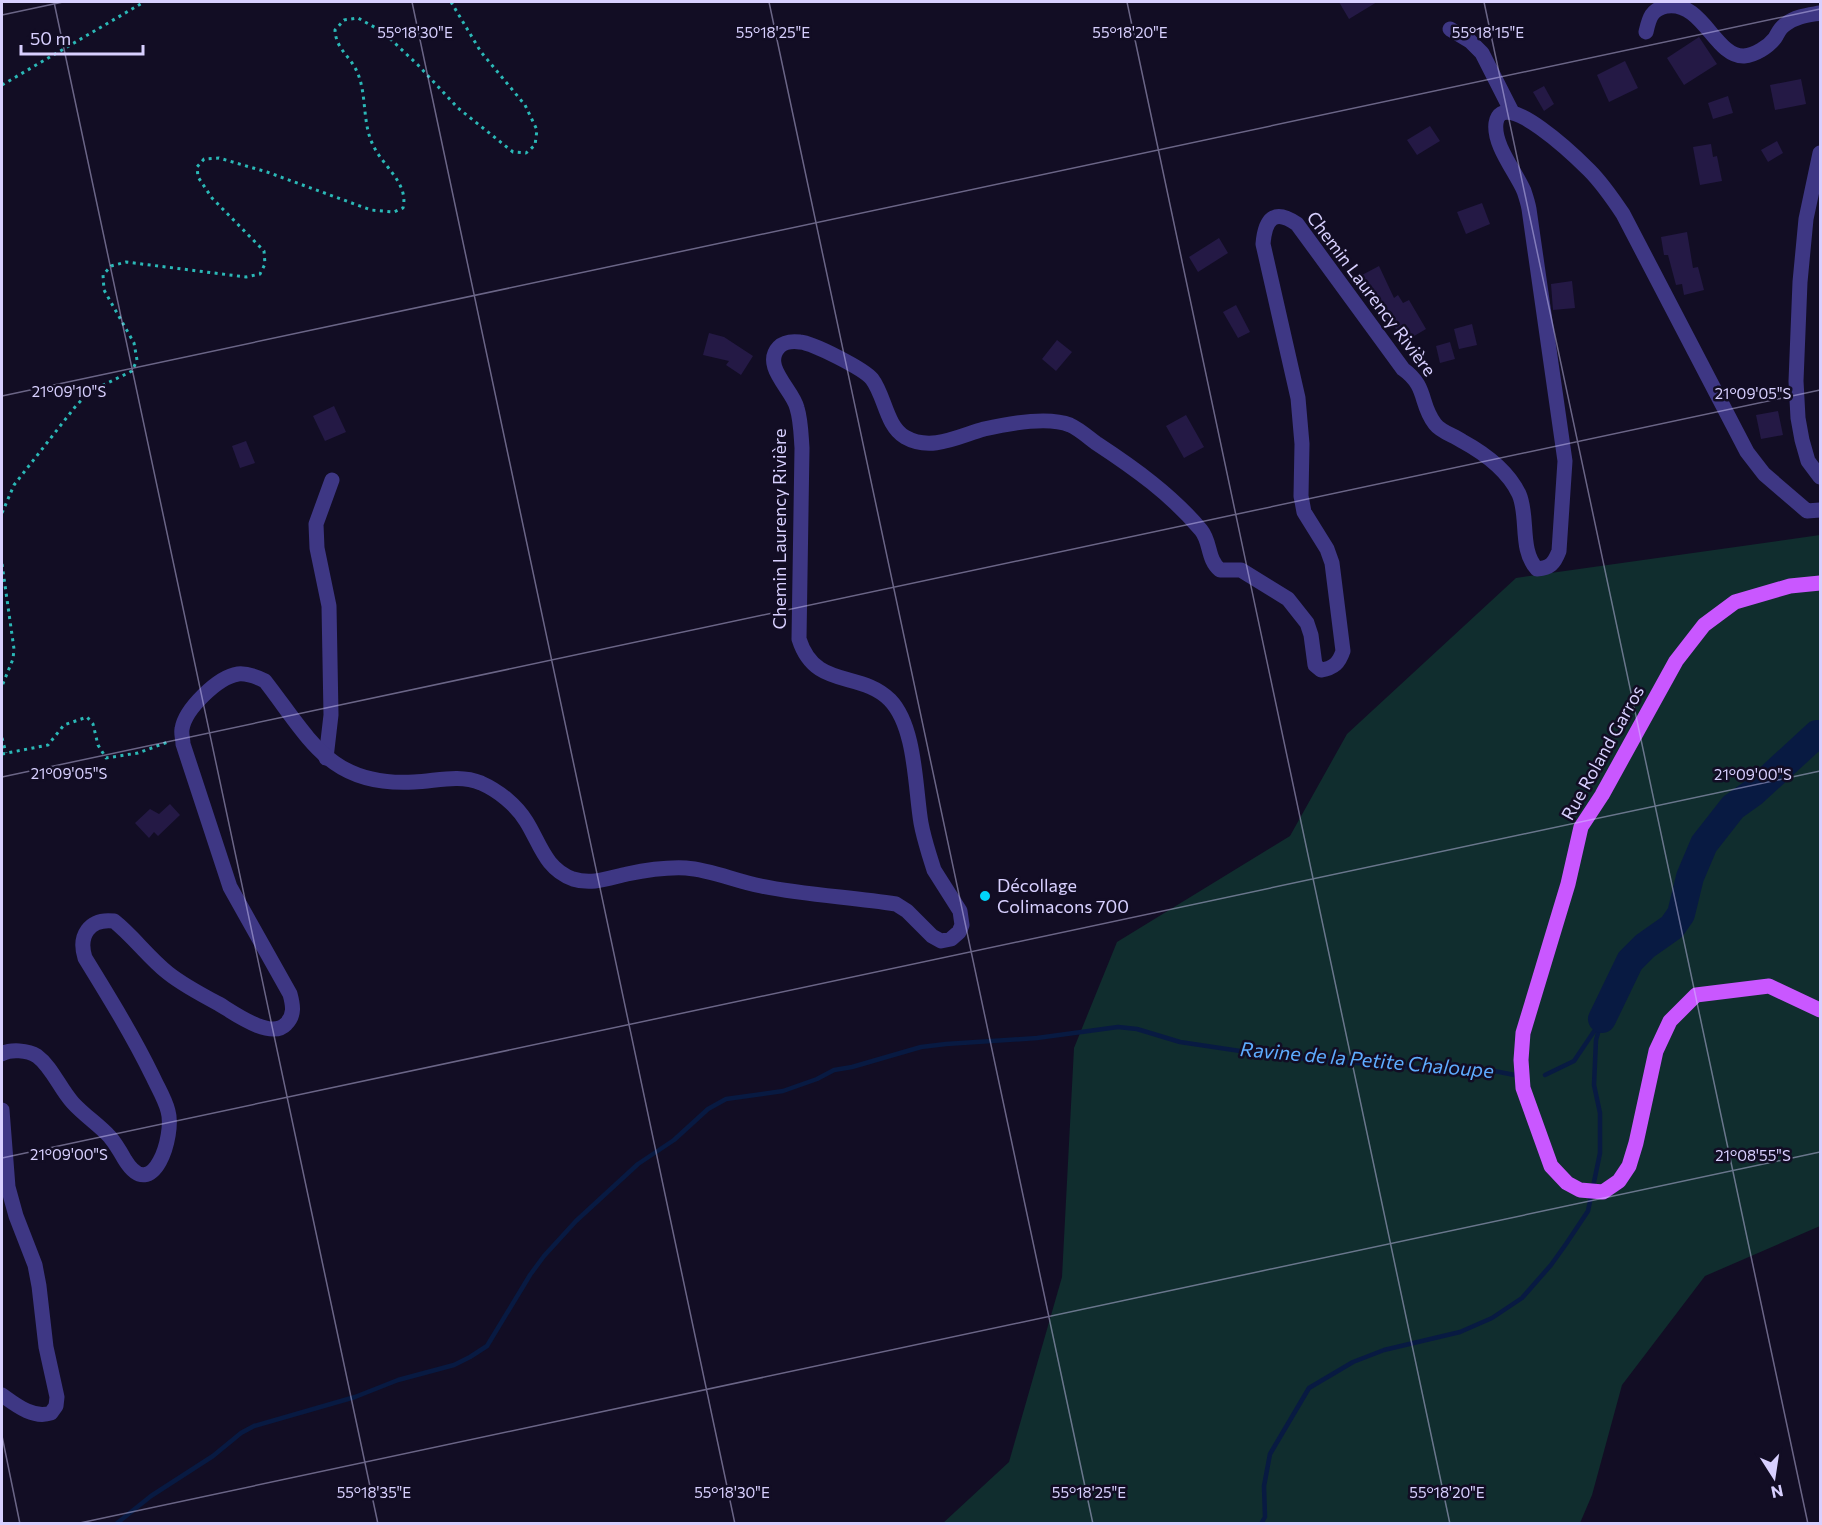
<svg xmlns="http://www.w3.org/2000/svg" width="1822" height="1525" viewBox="0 0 1822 1525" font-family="Commissioner,sans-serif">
<rect width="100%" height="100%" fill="#120d24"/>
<path fill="#102d2e" d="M1820,535v691l-115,50 -83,109 -30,110 -12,28 -638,1 67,-62 53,-185 12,-229 43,-106 173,-106 57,-102 169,-156z"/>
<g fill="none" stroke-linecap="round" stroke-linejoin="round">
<g stroke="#081a42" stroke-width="4.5">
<path d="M1545,1075l29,-14 25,-37"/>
<path d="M116,1524l35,-28 62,-40 28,-23 13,-7 101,-29 43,-17 56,-15 16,-8 17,-11 43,-71 14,-19 32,-35 62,-57 36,-24 34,-31 18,-10 57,-8 34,-12 17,-9 18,-3 69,-20 25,-3 91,-6 81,-11 19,2 43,13 93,14 143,12 78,3 26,5"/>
<path d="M1261,1524l4,-7 -1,-31 6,-32 39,-66 44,-26 31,-12 76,-18 32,-14 30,-20 29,-33 15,-21 22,-33 12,-58v-40l-6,-28 2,-45 6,-21"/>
</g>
<path stroke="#081a42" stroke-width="28" d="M1602,1019l28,-58 15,-15 27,-19 9,-13 9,-37 14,-33 29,-37 21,-15 63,-58h3"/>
</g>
<g fill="#241945">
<path d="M1339,2h38l-28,17z"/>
<path d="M1699,37l18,27 -33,21 -17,-27z"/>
<path d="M1625,61l13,27 -29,14 -12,-27z"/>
<path d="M1801,79l5,25 -31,6 -5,-25z"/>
<path d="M1544,86l10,18 -10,7 -11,-19z"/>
<path d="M1728,96l5,17 -20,6 -5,-16z"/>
<path d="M1430,126l10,15 -23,14 -10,-15z"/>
<path d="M1777,141l6,12 -15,9 -7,-12z"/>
<path d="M1711,144l2,13 4,-1 5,25 -22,4 -7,-38z"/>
<path d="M1482,203l8,21 -24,10 -9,-22z"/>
<path d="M1687,232l6,36 5,-1 6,23 -20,5 -2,-11 -6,1 -8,-30h-4l-3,-18z"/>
<path d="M1219,238l9,15 -30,19 -9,-15z"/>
<path d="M1379,266l15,32 4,-3 5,8 6,-3 17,29 -22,13 -15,-24 -2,2 -25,-45z"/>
<path d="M1572,281l3,27 -22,2 -2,-26z"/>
<path d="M1236,305l14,27 -12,6 -15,-26z"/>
<path d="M1472,324l5,21 -18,4 -5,-20z"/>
<path d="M709,333l15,4 29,19 -12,19 -15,-10 3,-4 -26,-6z"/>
<path d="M1057,340l15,12 -16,19 -14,-12z"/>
<path d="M1450,342l5,17 -15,4 -4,-17z"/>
<path d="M334,406l12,26 -21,9 -12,-25z"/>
<path d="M1778,411l5,24 -22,4 -5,-24z"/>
<path d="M1186,415l18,32 -20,11 -18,-32z"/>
<path d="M246,441l9,22 -15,5 -8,-22z"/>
<path d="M170,804l10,11 -22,21 -4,-4 -5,6 -14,-15 15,-14 9,5z"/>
</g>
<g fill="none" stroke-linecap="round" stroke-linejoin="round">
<g stroke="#2bb8b7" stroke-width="3" stroke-dasharray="3 4.5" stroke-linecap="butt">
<path d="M2,85l142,-83"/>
<path d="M2,513l12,-28 61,-78 14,-15 43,-21 5,-11 -3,-17 -30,-53 -1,-15 8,-9 15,-4 120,15 14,-3 5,-10 -1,-13 -52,-53 -14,-21 -1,-10 7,-8 15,-1 48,14 104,38 23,2 9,-4c6,-24 -19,-41 -29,-61 -12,-22 -7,-51 -16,-73 -7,-18 -22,-24 -23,-44l9,-10 14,-2 25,14 35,33 40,43 55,44 13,1 9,-8 2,-15 -12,-25 -44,-53 -30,-50"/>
<path d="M2,564l12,85 -1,10 -11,27"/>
<path d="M2,738l4,15"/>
<path d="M2,754l46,-9 16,-20 23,-8 6,7 5,21 8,13 32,-5 30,-11"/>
</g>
<g stroke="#3e3784" stroke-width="15">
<path d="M1450,29l20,12 12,12 30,59"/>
<path d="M1646,32c3,-13 5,-23 21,-26 36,-5 48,51 77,50 11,-1 24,-9 31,-18 3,-5 5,-11 11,-14 10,-8 23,-9 34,-11"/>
<path d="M1820,153l-14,66 -6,63 -4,99 2,37 4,22 6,21 12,16"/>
<path d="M326,758l5,-43 -2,-109 -12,-58 -1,-24 16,-44"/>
<path d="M2,1054c8,-5 26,-4 35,2 15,11 23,33 36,47 12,13 26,22 37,34 6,7 11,16 15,23 28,45 50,-25 43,-49 -3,-12 -10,-23 -15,-34 -20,-41 -44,-80 -68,-119 -7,-22 4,-40 29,-37 19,15 34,36 54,52 15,12 34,22 51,31 15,9 52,36 67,20 9,-9 7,-19 4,-30l-60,-107 -47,-143c0,-5 -2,-10 -1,-15 3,-20 36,-52 56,-55 10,-1 19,3 27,7 45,58 65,106 149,101 23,-1 45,-8 67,1 18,8 35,22 45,38 14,22 19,48 47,58 19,6 36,-1 54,-5 19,-4 39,-7 59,-6 26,2 49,13 75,18 44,9 90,11 135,18l11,7 25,25 9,5 10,-2 8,-7 3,-7 -2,-14 -26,-41 -5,-16c-3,-10 -6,-20 -8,-31 -6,-35 -5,-96 -31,-123 -30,-30 -75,-10 -91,-61l3,-191c-1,-13 -1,-27 -5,-40 -4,-18 -36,-42 -18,-61 5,-5 13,-6 21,-5 13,1 64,27 72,37 13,17 14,47 33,58 26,15 54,-1 79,-8 22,-5 64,-13 86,-4 9,4 18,12 26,18 38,25 76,52 105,87 10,12 6,29 19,40h21l47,29 19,24 4,12 4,30 6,5c13,-2 18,-7 22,-19l-11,-88 -5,-14 -23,-37 -3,-16 1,-52 -4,-46 -35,-154c2,-25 11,-36 34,-20l106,145c25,18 16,34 32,55 6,8 18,11 27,17 22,12 46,30 57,53 10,23 0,56 18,75 13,-1 17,-5 22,-18l6,-90 -36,-252c-1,-6 -3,-12 -5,-18 -8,-19 -31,-46 -28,-68 6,-38 82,36 93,47 13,13 24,29 34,44l124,238 17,22 43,37 13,-1"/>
<path d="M2,1110l6,77 8,29 19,49 4,21 7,61 11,50 -1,9 -5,7c-18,6 -35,-8 -49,-18"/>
</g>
<path stroke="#c957ff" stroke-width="15" d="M1820,583l-30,3 -55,16 -31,23 -28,36 -74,134 -21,32 -13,57 -45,149 -2,27 2,28 28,78 16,17 13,7 23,2 16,-11 10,-15 7,-23 20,-92 14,-30 26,-26 73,-9 51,24"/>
</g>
<path fill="none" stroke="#d8d0ff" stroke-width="1.5" stroke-opacity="0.45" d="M54,2l324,1522M412,2l323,1522M769,2l324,1522M1127,2l323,1522M1484,2l324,1522M2,15l61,-13M2,396l1818,-387M2,777l1818,-387M2,1158l1818,-387M2,1436l18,88M75,1524l1745,-372"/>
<circle fill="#00d5fb" stroke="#120d24" stroke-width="2" cx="985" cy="896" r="6"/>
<g text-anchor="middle" stroke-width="5" stroke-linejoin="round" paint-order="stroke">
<g font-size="18" fill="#d8d0ff" stroke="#120d24">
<text transform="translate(1371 294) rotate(53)" y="6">Chemin Laurency Rivière</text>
<text transform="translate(780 529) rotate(-90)" y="6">Chemin Laurency Rivière</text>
<text transform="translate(1603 753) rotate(-61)" y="6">Rue Roland Garros</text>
</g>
<g font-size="18" fill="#d8d0ff" stroke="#120d24" text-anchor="start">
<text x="997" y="892">Décollage<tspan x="997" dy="21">Colimacons 700</tspan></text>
</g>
<g font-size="20" font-style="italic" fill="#5eacff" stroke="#120d24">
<text transform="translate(1367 1060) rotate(5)" y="7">Ravine de la Petite Chaloupe</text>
</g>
</g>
<g font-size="15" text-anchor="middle" fill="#d8d0ff" stroke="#120d24" stroke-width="5" stroke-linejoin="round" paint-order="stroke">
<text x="415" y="38">55°18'30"E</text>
<text x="773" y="38">55°18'25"E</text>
<text x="1130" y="38">55°18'20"E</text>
<text x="1488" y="38">55°18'15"E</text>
<text x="69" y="397">21°09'10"S</text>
<text x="1753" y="399">21°09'05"S</text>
<text x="69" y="779">21°09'05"S</text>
<text x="1753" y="780">21°09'00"S</text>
<text x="69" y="1160">21°09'00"S</text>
<text x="1753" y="1161">21°08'55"S</text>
<text x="374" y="1498">55°18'35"E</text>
<text x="732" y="1498">55°18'30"E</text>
<text x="1089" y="1498">55°18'25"E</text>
<text x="1447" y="1498">55°18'20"E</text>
</g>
<rect width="1822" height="1525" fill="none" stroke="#d8d0ff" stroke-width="6"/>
<g transform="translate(1774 1477) rotate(168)" stroke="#120d24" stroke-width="4.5" paint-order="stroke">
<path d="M0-4.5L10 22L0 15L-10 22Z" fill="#d8d0ff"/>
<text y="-9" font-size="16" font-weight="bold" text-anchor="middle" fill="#d8d0ff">N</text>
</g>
<path d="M21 45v9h122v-9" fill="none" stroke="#d8d0ff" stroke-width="3"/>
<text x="30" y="45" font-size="18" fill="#d8d0ff" stroke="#120d24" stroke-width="4.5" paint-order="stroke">50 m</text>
</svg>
